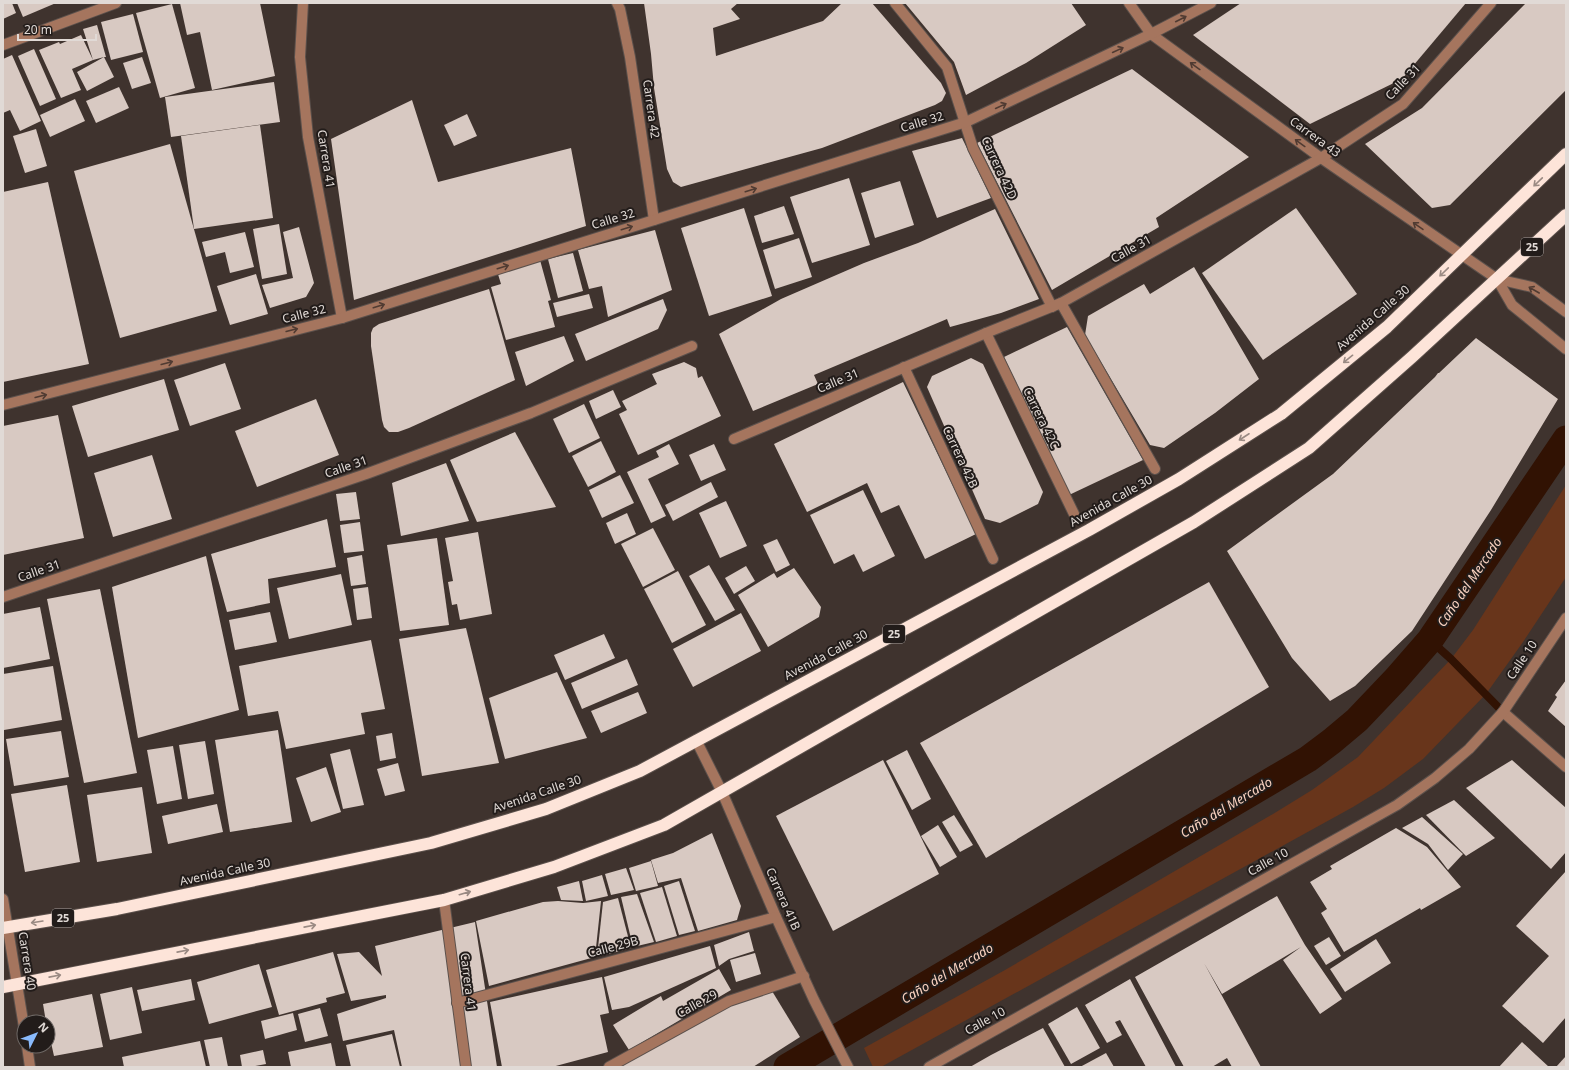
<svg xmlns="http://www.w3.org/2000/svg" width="1569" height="1070" viewBox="0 0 1569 1070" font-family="'Noto Sans',sans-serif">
<rect width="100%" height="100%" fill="#3f332e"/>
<path fill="#68351b" d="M1566,485v92l-43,65 -37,52 -63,65 -39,29 -31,19 -472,260h-8l-9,-19 141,-78 268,-156 39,-24 46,-33 93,-98 22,-29z"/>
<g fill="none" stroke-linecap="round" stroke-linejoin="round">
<path stroke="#311203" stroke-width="8" d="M1430,640l21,19 52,53"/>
<path stroke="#311203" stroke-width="27" d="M787,1067l521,-308 24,-18 25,-21 39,-41 34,-39 136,-201"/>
</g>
<g fill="#d8c9c2">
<path d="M3,3h9l4,10 -13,6z"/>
<path d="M17,3h39l-33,14z"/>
<path d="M180,3h80l15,73 -63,14 -12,-58 -13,3z"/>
<path d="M644,3h94l-7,6 9,10 -27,9 3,28 107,-35 19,-18h30l69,80 5,10 -4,8 -7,4 -113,43 -141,39 -8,-5 -6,-13 -13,-81 -3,-34z"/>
<path d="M905,3h166l15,22 -60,38 -60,32 -12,-33z"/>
<path d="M1241,3h225l-64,76 -92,45 -117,-89z"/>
<path d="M1526,3h40v87l-116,115 -18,3 -67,-64 57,-36z"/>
<path d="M172,4l23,84 -35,10 -24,-85z"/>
<path d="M133,14l10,38 -32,8 -10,-38z"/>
<path d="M97,25l9,32h-2l10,20 -27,14 -10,-19 27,-15 -11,3 -21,9 9,21 -20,8 -22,-48 20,-8 1,2 21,-9 12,25 -10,-31z"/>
<path d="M34,49l22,50 -16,7 -22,-50z"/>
<path d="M12,55l29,66 -21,10 -10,-21 -7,3v-54z"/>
<path d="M142,57l9,26 -19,6 -9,-26z"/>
<path d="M1132,69l117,88 -93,61 3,9 -107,63 -75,-147z"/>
<path d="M274,82l6,40 -109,15 -6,-40z"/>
<path d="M119,87l10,21 -33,15 -10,-22z"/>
<path d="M75,99l10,22 -35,16 -10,-22z"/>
<path d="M412,100l26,82 133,-34 15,78 -232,74 -23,-161z"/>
<path d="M467,114l10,22 -23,10 -10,-21z"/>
<path d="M260,125l13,93 -79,11 -13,-93z"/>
<path d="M36,129l11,37 -22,7 -12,-37z"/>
<path d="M962,138l29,60 -54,20 -25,-67z"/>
<path d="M170,144l47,167 -97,27 -46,-167z"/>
<path d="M849,178l21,67 -58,18 -22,-66z"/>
<path d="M900,181l14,44 -39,13 -14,-45z"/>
<path d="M48,182l41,182 -86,18v-190z"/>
<path d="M784,206l10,28 -32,9 -8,-27z"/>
<path d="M744,208l28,88 -63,20 -28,-88z"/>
<path d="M1296,208l61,86 -94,66 -61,-87z"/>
<path d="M995,209l44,90 -38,14 -51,14 -3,-8 -133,56 4,9 -65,27 -34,-77 62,-35 83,-36 54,-20z"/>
<path d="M279,224l8,50 -25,5 -9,-50z"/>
<path d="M299,227l15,56 -8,14 -36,11 -8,-23 31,-7 -10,-46z"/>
<path d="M655,230l17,60 -64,27 -6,-31 -13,3 -11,-39z"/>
<path d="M245,232l9,35 -24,6 -5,-21 -19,5 -4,-15z"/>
<path d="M799,238l13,39 -37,12 -12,-39z"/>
<path d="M573,253l10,38 -25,7 -10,-39z"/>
<path d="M540,260l11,40 -3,1 7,26 -49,13 -15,-53 10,-3 -4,-13z"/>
<path d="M1194,267l65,112 -44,34 -51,35 -14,-3 -65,-110 3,-19 56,-32 6,10z"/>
<path d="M256,274l12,40 -38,11 -13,-39z"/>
<path d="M489,289l26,91 -106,48 -11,4h-9l-5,-5 -2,-7 -11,-74v-13l2,-5 6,-4z"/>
<path d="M589,294l4,14 -36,9 -4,-14z"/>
<path d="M663,299l4,11 -9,19 -72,32 -11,-27z"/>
<path d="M1067,327l76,133 -74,35 -65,-138z"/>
<path d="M564,336l10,25 -48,25 -11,-34z"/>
<path d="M1476,338l82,61 -67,111 -79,121 -57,55 -25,15 -38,-43 -65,-107 106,-77 102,-97 3,-4h1z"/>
<path d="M971,358l12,6 60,128 -5,12 -38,19 -15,-4 -58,-132 5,-11z"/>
<path d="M684,362l12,6 2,10 4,-2 19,40 -83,39 -19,-41 8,-4 -5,-9 35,-17 -5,-10z"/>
<path d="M225,363l16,46 -51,17 -16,-46z"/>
<path d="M164,379l15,51 -91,27 -16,-51z"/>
<path d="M903,382l73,152 -51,25 -26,-54 -18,8 -14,-30 -60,29 -33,-68z"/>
<path d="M613,390l8,17 -25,12 -7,-18z"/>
<path d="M316,399l23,56 -82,32 -22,-56z"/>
<path d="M584,404l16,34 -31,15 -16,-34z"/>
<path d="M58,415l26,123 -81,17v-129z"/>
<path d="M515,432l41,75 -79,15 -27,-62z"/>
<path d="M601,441l15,31 -28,15 -16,-31z"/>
<path d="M669,444l10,20 -31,15 18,37 -15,7 -24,-51 32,-15 -3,-6z"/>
<path d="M714,444l12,26 -25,11 -12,-26z"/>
<path d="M152,455l20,64 -59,18 -19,-64z"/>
<path d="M446,463l23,58 -68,15 -9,-53z"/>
<path d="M620,475l14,28 -32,15 -13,-28z"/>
<path d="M711,482l7,15 -45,24 -8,-16z"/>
<path d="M863,490l32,66 -32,16 -9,-18 -20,10 -24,-49z"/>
<path d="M356,492l4,27 -20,2 -4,-27z"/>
<path d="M726,501l21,45 -27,12 -21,-45z"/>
<path d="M627,513l9,21 -21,10 -9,-21z"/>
<path d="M327,519l9,48 -68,12 2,24 -43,9 -16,-58z"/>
<path d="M360,522l4,29 -20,2 -4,-28z"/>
<path d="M653,528l22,42 -32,17 -22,-43z"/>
<path d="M478,532l14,82 -32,6 -3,-16 -5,1 -4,-23 5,-1 -8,-43z"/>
<path d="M437,538l12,87 -49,6 -13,-86z"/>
<path d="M777,539l13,26 -14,7 -13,-27z"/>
<path d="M362,555l4,29 -15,2 -4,-28z"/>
<path d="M206,556l33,154 -101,28 -26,-151z"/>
<path d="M709,565l26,45 -20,11 -26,-45z"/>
<path d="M746,566l9,15 -21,13 -9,-16z"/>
<path d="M794,568l27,39 -2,10 -51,30 -30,-52 36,-22 3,5z"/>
<path d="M678,571l28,54 -34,18 -28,-54z"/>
<path d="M341,574l11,51 -63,14 -12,-51z"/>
<path d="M1209,582l60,105 -283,171 -66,-115z"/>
<path d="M368,587l4,31 -15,2 -4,-31z"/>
<path d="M100,589l37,184 -53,10 -37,-184z"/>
<path d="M40,607l10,52 -47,9v-54z"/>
<path d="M270,612l7,30 -42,8 -6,-30z"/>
<path d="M741,613l20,38 -68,36 -20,-38z"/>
<path d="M466,628l33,135 -77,13 -23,-137z"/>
<path d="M604,634l11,24 -50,22 -11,-25z"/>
<path d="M371,640l14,69 -24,4 4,21 -79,15 -8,-38 -30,5 -9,-50z"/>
<path d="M627,659l11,26 -56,24 -11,-26z"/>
<path d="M53,666l9,54 -58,10 -1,-56z"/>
<path d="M557,672l30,66 -82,21 -16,-61z"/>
<path d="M1566,680v47l-18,-16 9,-14 -2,-2z"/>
<path d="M638,692l9,21 -46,20 -10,-22z"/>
<path d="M278,730l14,92 -62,10 -15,-92z"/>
<path d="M61,731l8,46 -55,9 -8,-47z"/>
<path d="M392,733l4,25 -16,3 -4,-25z"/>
<path d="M205,741l9,53 -26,5 -9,-54z"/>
<path d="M173,746l9,53 -25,5 -10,-54z"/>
<path d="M350,749l14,56 -21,4 -13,-55z"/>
<path d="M907,750l24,49 -19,11 -26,-49z"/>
<path d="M883,760l56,114 -106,57 -57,-115z"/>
<path d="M1512,760l54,48v44l-15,17 -85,-81z"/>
<path d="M398,763l7,28 -20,5 -8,-27z"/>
<path d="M326,767l15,45 -30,10 -15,-44z"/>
<path d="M67,785l13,77 -55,10 -14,-78z"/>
<path d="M142,787l10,66 -55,9 -10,-67z"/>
<path d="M1454,800l41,38 -29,18 -40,-41z"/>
<path d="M217,804l6,28 -55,12 -6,-28z"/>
<path d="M954,815l19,30 -13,7 -18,-30z"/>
<path d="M1422,817l41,37 -15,16 -20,-26 -26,-16z"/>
<path d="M938,825l19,32 -17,10 -19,-31z"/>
<path d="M1396,828l31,19 34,40 -40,23 -1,-2 -76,44 -23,-39 6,-4 -17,-27 22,-13 -2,-3z"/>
<path d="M712,833l29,73 -4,14 -39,11 -17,-53 -23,5 -7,-23 22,-7z"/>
<path d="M651,861l7,25 -22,5 -7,-23z"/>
<path d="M626,868l8,22 -23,5 -6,-21z"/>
<path d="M1566,871v146l-23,26 -41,-37 47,-50 -33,-30z"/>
<path d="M602,875l6,21 -22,5 -4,-20z"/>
<path d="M579,881l4,20 -22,-1 -4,-13z"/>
<path d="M679,881l16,50 -16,4 -15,-49z"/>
<path d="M662,887l15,49 -21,6 -16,-49z"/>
<path d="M637,894l17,48 -21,5 -12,-50z"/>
<path d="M1277,896l28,49 37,54 -22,15 -37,-54 18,-13 -79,47 -18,-31 57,104h-29l-5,-9 -15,9h-28l-49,-90z"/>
<path d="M618,898l13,50 -34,9 6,-55z"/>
<path d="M558,901l25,2 18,-2 -6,56 -106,29 -13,-65 67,-19z"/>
<path d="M475,922l22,145h-95l-8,-37 -51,11 -6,-27 49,-16v-3l-35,6 -14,-47 22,-2 23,24 -7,-30z"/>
<path d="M749,932l5,19 -25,8 -10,7 -5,-21z"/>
<path d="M1329,937l12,19 -15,9 -12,-19z"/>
<path d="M1376,939l15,24 -46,29 -15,-23z"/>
<path d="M710,946l6,22 -87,39 -17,3 -8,-33z"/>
<path d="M333,952l12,41 -19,5 1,4 -48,13 -13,-45z"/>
<path d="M755,953l6,21 -25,8 -6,-22z"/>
<path d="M259,964l13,43 -63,17 -12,-42z"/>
<path d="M719,969l12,21 -102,60 -16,-25 48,-29 2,5z"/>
<path d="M602,977l7,36 -9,2 8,37 -56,15h-50l-12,-65z"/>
<path d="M191,979l4,21 -53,11 -5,-21z"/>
<path d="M1130,979l15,29 31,59h-30l-26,-47 -5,2 7,13 -15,8 -22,-38z"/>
<path d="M132,987l10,46 -32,7 -10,-46z"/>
<path d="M772,991l28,46 -47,30h-140l115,-63z"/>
<path d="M92,994l11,53 -49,9 -6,-27v-7h-2l-3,-18z"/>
<path d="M1077,1007l23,41 -29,16 -23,-40z"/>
<path d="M320,1008l8,28 -23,6 -7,-28z"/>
<path d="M293,1013l4,17 -32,9 -4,-18z"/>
<path d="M1043,1028l22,39h-95l21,-12z"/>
<path d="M392,1034l8,33h-49l-5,-22z"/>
<path d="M222,1037l6,30h-18l-6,-27z"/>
<path d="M200,1041l6,26h-82l-2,-10z"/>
<path d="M1522,1042l14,13 13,12h-50z"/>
<path d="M331,1043l5,24h-45l-3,-15z"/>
<path d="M263,1050l3,14 -16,3h-8l-2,-12z"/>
<path d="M1106,1053l8,14h-34z"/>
<path d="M1566,1056v11h-10z"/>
</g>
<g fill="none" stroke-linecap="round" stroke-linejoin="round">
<g stroke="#5c514c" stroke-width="12">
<g id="minor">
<path d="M303,3l-3,54 8,80 34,181"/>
<path d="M617,3l3,6 10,48 24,163"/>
<path d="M895,3l52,64 26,81 79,159"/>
<path d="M1129,3l22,31 170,124 176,121 35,8 34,25"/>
<path d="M3,45l113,-42"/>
<path d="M1497,279l15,26 54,44"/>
<path d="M1061,303l94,166"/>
<path d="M986,333l88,181"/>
<path d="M904,367l89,192"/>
<path d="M3,405l339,-87 624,-196 185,-88 60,-31"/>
<path d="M734,439l252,-106 75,-30 260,-145 82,-54 88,-101"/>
<path d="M3,597l363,-123 165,-61 161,-67"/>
<path d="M1503,712l63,55"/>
<path d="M696,740l26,52 54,125 38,83 34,67"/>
<path d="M3,899l21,128"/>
<path d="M444,900l22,167"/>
<path d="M457,1003l319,-86"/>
<path d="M27,1046l3,21"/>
<path d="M609,1067l120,-66 75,-25"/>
<path d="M929,1067l468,-262 38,-27 34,-29 34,-37 63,-94"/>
</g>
</g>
<g stroke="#5c514c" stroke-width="14">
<g id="highway">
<path d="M3,928l114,-19 314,-66 115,-34 94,-38 449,-241 90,-51 102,-65 106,-87 179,-173"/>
<path d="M3,987l441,-87 110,-33 110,-42 530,-303 115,-74 103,-91 154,-142"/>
</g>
</g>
<use href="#minor" stroke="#a5755e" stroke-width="10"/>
<use href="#highway" stroke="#fde4d9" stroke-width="12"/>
</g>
<defs><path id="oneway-shaft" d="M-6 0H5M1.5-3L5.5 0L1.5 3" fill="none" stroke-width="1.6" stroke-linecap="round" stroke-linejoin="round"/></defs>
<g stroke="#503b32">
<use href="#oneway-shaft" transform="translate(1181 19) rotate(-27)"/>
<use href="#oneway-shaft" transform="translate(1118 50) rotate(-25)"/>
<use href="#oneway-shaft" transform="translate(1195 66) rotate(-144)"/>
<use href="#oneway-shaft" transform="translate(1001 106) rotate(-25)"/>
<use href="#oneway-shaft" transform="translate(1300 143) rotate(-144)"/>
<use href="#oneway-shaft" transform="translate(751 190) rotate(-17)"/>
<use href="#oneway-shaft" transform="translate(1418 226) rotate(-145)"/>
<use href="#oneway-shaft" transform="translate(627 228) rotate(-17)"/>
<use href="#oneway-shaft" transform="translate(503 267) rotate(-17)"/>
<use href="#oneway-shaft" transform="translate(1534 290) rotate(-150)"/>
<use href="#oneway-shaft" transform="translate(379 306) rotate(-17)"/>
<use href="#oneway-shaft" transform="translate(292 330) rotate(-14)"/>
<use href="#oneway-shaft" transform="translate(167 363) rotate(-15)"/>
<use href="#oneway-shaft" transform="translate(41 396) rotate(-14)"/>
</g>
<g stroke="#9a8a83">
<use href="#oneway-shaft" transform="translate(1538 182) rotate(136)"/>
<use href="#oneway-shaft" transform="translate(1444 272) rotate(136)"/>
<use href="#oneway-shaft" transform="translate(1348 359) rotate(141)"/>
<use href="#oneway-shaft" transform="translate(1244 437) rotate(147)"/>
<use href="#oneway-shaft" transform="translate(465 893) rotate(-16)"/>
<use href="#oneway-shaft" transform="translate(37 922) rotate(171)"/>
<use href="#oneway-shaft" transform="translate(310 926) rotate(-11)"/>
<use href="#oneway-shaft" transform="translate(183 951) rotate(-11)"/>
<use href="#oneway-shaft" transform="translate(55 976) rotate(-11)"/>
</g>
<g text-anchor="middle" stroke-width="4" stroke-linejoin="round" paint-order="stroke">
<g fill="#221c1a" stroke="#a8a19e" stroke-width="1">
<rect x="1521" y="238" width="22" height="18" rx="3"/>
<rect x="883" y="625" width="22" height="18" rx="3"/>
<rect x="52" y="909" width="22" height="18" rx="3"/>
</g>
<g font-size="11" font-weight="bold" fill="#e1dad6">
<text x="1532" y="251">25</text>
<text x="894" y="638">25</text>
<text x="63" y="922">25</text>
</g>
<g font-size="12" fill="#e1dad6" stroke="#221c1a">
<text transform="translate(1403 82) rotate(-46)" y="4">Calle 31</text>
<text transform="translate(651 109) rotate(82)" y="4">Carrera 42</text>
<text transform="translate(922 122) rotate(-17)" y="4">Calle 32</text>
<text transform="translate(1315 137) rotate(36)" y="4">Carrera 43</text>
<text transform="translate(326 159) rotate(81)" y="4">Carrera 41</text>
<text transform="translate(999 168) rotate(65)" y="4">Carrera 42D</text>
<text transform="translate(613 219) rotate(-17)" y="4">Calle 32</text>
<text transform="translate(1131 249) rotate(-29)" y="4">Calle 31</text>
<text transform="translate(304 314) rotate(-14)" y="4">Calle 32</text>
<text transform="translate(1373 318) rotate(-41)" y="4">Avenida Calle 30</text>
<text transform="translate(838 381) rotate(-23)" y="4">Calle 31</text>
<text transform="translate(1041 418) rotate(64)" y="4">Carrera 42C</text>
<text transform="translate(960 457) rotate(65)" y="4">Carrera 42B</text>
<text transform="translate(346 467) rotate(-19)" y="4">Calle 31</text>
<text transform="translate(1111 501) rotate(-29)" y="4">Avenida Calle 30</text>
<text transform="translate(39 571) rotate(-19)" y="4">Calle 31</text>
<text transform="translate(826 655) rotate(-28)" y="4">Avenida Calle 30</text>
<text transform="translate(1522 660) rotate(-56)" y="4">Calle 10</text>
<text transform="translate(537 794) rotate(-19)" y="4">Avenida Calle 30</text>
<text transform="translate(1268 862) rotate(-29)" y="4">Calle 10</text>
<text transform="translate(225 872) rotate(-12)" y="4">Avenida Calle 30</text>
<text transform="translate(783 899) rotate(66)" y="4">Carrera 41B</text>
<text transform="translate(613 947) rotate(-15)" y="4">Calle 29B</text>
<text transform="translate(27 961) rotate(81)" y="4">Carrera 40</text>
<text transform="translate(468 982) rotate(83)" y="4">Carrera 41</text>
<text transform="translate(697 1004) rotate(-29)" y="4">Calle 29</text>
<text transform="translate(985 1021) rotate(-29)" y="4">Calle 10</text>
</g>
<g font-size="13" font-style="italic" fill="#f9d2c0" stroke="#221c1a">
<text transform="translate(1469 582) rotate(-56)" y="5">Caño del Mercado</text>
<text transform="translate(1226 807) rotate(-31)" y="5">Caño del Mercado</text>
<text transform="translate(947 973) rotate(-31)" y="5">Caño del Mercado</text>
</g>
</g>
<rect width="1569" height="1070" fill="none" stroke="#e1dad6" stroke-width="8"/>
<g transform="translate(36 1034) rotate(48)"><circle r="19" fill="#221c1a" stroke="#6e6865"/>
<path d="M0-3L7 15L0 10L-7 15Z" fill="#89bafc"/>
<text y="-6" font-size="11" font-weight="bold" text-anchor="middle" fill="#e1dad6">N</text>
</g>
<path d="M18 34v6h78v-6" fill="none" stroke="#e1dad6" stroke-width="2"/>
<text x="24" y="34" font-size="12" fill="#e1dad6" stroke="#221c1a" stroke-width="3" paint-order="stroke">20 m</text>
</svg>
